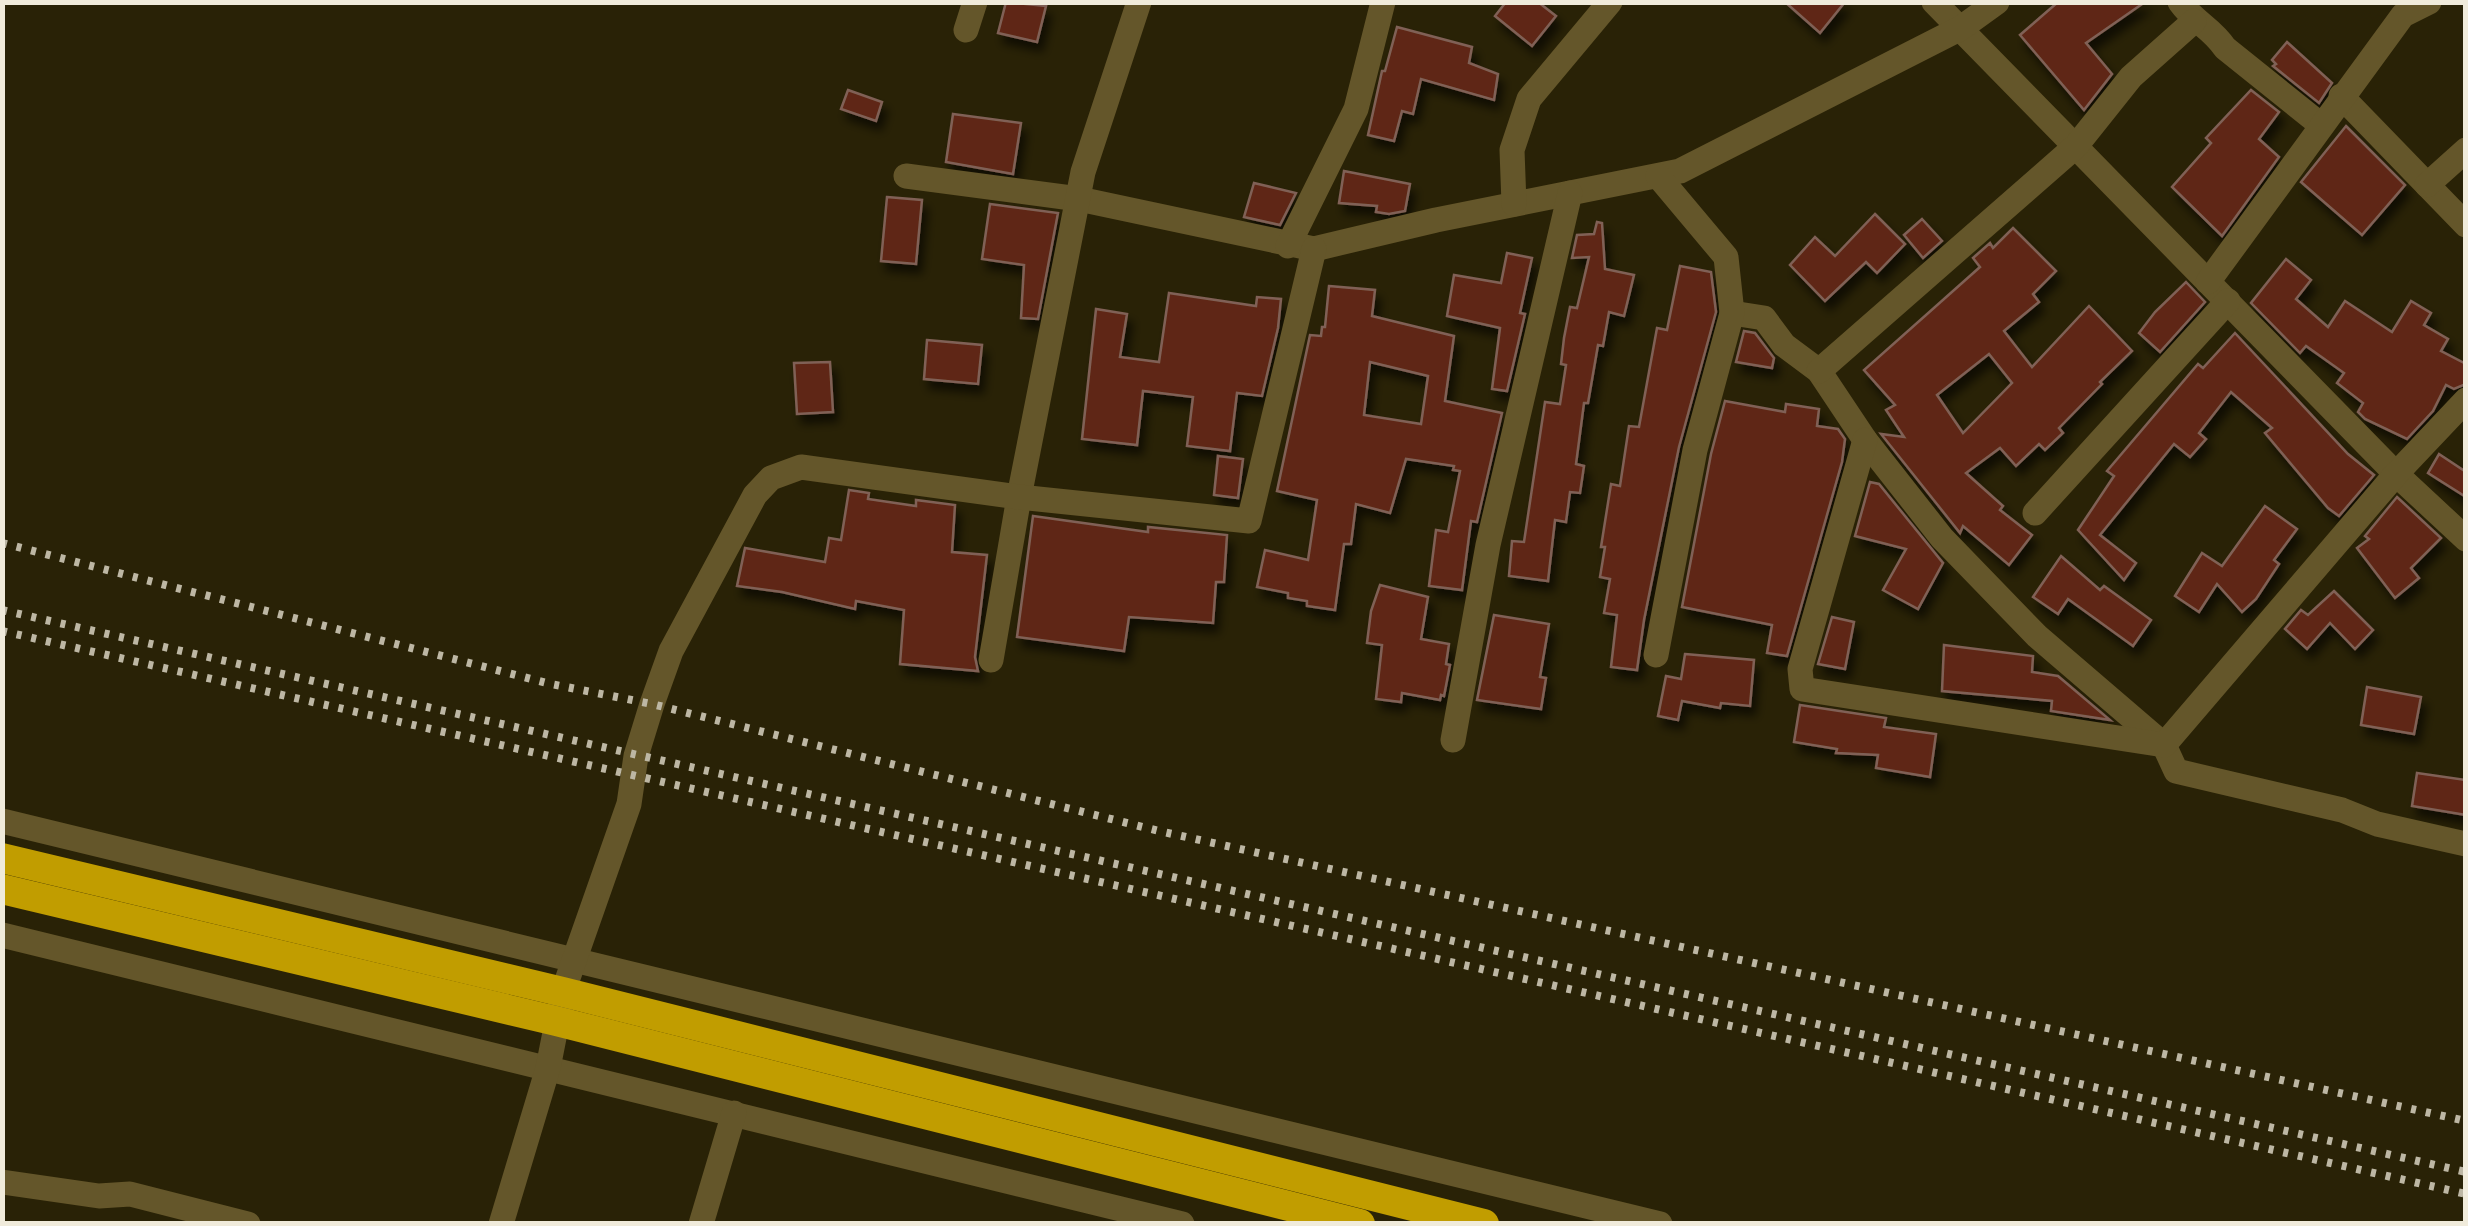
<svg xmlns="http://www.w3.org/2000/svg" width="2468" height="1226" viewBox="0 0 2468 1226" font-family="'IBM Plex Sans',sans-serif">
<defs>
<filter id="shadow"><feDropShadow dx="5" dy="9" stdDeviation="5" flood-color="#0009"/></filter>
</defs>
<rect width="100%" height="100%" fill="#292206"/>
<g fill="#5e2814" stroke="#806156" stroke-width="2.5" fill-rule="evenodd" filter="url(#shadow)">
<path d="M1006,2l40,4 -9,36 -39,-9z"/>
<path d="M1506,2h32l18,14 -24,30 -37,-30z"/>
<path d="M1785,2h60l-25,31z"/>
<path d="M2058,2h87l-59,41 26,31 -28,36 -64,-75z"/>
<path d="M1397,27l75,20 -3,16 29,11 -4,26 -73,-21 -8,35 -11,-3 -8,30 -26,-6 14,-64h3z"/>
<path d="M2287,42l45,41 -13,20 -46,-37 3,-2 -4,-4z"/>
<path d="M848,90l34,12 -6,19 -35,-12z"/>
<path d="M2251,90l28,22 -20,27 20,18 -57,79 -50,-49 39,-44 -5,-5z"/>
<path d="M953,114l68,9 -8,51 -67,-12z"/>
<path d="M2346,126l59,59 -43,50 -61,-53z"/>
<path d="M1344,171l66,13 -5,27 -16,3 -13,-2 1,-6 -38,-3z"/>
<path d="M1254,183l42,10 -16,32 -36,-8z"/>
<path d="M887,197l35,3 -6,64 -35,-3z"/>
<path d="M990,204l68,9 -20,106 -17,-1 3,-53 -42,-6z"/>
<path d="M1875,214l30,30 -28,29 -11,-11 -41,39 -35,-36 25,-28 20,19z"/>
<path d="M1922,219l20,22 -19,17 -19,-23z"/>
<path d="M1597,222l5,1 3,46 29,6 -10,41 -15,-4 -6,34 -5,-1 -10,58h-4l-8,61 8,2 -4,27 -10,-1 -4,30 -11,-2 -7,61 -39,-5 3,-35 12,1 21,-140 15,2 6,-39 -5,-1 3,-26 6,-31 7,1 12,-51 -17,1 5,-23 17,-1z"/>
<path d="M2013,228l43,43 -23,23 6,8 -35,29 28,36 57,-61 43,45 -32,31 2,2 -43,44 4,5 -18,17 -6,-6 -23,22 -16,-18 -34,25 37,33 -3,4 32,25 -23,30 -46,-39 -3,7 -79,-99 23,3 -18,-27 9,-5 -31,-35 116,-103 -7,-9 17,-15 3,5zM1989,354l23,29 -49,50 -26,-38z"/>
<path d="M1507,253l25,5 -12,55 5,1 -18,77 -15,-2 8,-61 -53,-12 7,-41 47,8z"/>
<path d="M2286,259l25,21 -15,19 32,28 17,-26 47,31 19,-31 20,12 -7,12 24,14 -7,12 25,13v20l-12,5 -8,-4 -13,26 -26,28 -42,-20 -7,-7 5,-9 -26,-20 7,-10 -38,-27 -6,7 -49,-50z"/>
<path d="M1680,266l31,6 5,40 -37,135 -35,173 -7,50 -26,-3 6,-52 -13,-2 6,-34 -10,-2 5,-30h-4l10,-63 9,2 9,-60 10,1 18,-99 10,2z"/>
<path d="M2186,282l19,20 -45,50 -21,-19 16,-21z"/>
<path d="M1329,286l46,4 -3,26 82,20 -9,65 57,12 -25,109 -6,-1 -9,69 -33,-4 7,-56 12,2 12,-61 -7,-1 1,-4 -48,-7 -16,54 -34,-9 -5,40h-7l-9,66 -28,-4v-5l-19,-3v-5l-31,-6 8,-37 43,10 9,-60 -40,-9 33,-156 11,1 1,-9h3zM1370,362l58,14 -7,48 -57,-9z"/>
<path d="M1169,293l87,13 1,-9 24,2 -3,29 -16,68 -25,-3 -7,58 -43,-5 6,-49 -50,-6 -6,54 -55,-6 14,-130 31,5 -7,43 39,5z"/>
<path d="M1744,331l11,2 19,25 -2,10 -36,-6z"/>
<path d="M2235,333l113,121 26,21 -35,41 -11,-8 -63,-75 7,-5 -41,-36 -32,41 7,6 -16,18 -16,-13 -74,91 36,28 -12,17 -46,-50 36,-54 -7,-5 91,-107 5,4z"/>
<path d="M927,340l55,5 -4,39 -54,-5z"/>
<path d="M830,362l3,50 -36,2 -3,-51z"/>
<path d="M1725,401l60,11 1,-8 33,5 -2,17 21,3 7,10 -3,23 -55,194 -20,-3 5,-28 -90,-18 29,-153z"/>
<path d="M2439,454l27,18v25l-38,-24z"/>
<path d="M1218,456l25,3 -5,39 -24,-3z"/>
<path d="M1870,482l9,2 64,79 -25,46 -35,-19 23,-41 -51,-13z"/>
<path d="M849,490l20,3 -1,6 48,7v-6l39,5 -3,47 35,3 -12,102 3,14 -78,-7 4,-54 -48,-9 -1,8 -73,-17 -45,-6 8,-38 80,14 4,-24 12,2z"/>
<path d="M2397,497l44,41 -30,30 8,10 -24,20 -38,-50 12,-9 -4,-3z"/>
<path d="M2265,506l32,23 -23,31 5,4 -23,35 -14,13 -25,-28 -18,28 -24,-16 27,-43 20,13z"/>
<path d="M1033,516l115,16v-5l79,8 -3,47h-8l-3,41 -84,-6 -5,34 -107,-14z"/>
<path d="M2061,556l39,34 4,-4 47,34 -18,26 -65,-47 -10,15 -25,-17z"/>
<path d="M1380,585l48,12 -7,42 28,5 -3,20 4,1 -6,31 -3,-1 -1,5 -38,-7 -1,9 -25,-3 6,-54 -15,-2 4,-32z"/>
<path d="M2334,591l39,39 -18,19 -25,-26 -23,26 -22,-20 16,-19 7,5z"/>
<path d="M1494,615l55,9 -9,53 6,1 -5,31 -64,-9z"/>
<path d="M1832,617l22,5 -9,47 -27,-5z"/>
<path d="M1944,645l89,11 -1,16 26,4 52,44 -59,-9 1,-10 -110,-10z"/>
<path d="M1685,654l69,6 -4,46 -29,-3 -1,5 -38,-7 -4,19 -20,-4 8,-40 15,3z"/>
<path d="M2367,687l54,10 -7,37 -53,-9z"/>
<path d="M1800,705l86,13 -2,9 52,7 -6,43 -54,-9 2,-13 -42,-2 1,-4 -43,-7z"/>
<path d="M2417,773l49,7v35l-54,-9z"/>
</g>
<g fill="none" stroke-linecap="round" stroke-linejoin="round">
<g stroke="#64562a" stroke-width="25">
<path d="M1934,2l462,472 70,65"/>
<path d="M2180,2c14,20 32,26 45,46l96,77"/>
<path d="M966,30l9,-28"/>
<path d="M2341,96l125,129"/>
<path d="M906,176l173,23 235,50 122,-29 244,-49 281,-143 36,-26"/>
<path d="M2427,185l39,-35"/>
<path d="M1514,204l-2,-54 17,-51 81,-97"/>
<path d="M1288,246l68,-137 27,-107"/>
<path d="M2208,282l195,-267 26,-13"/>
<path d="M1732,313l32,5 20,27 35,26 46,69 77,98 95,98 127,109 12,26 166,39 35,14 89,20"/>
<path d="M1819,371l257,-225 55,-69 63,-56"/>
<path d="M1865,440l-65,229 2,20 362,56 232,-271 70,-74"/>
<path d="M2035,513l193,-212"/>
<path d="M1656,655l39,-205 37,-137 -6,-56 -68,-81"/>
<path d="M991,660l28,-163 64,-325 56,-170"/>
<path d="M1453,740l35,-195 82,-352"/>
<path d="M2,821l1658,403"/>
<path d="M2,935l1180,289"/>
<path d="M2,1182l97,14 31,-2 118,30"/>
<path d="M501,1224l47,-156 15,-76 66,-188 7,-48 16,-52 19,-53 84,-156 16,-17 30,-11 218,30 230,24 65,-272"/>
<path d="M701,1224l33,-111"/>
</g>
<g stroke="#c19d00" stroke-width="30">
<path d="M2,858l561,134 921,232"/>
<path d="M2,889l554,132 804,203"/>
</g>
<g stroke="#bdb7a4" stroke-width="8" stroke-dasharray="5 10" stroke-linecap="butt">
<path d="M2,543l549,141 101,20 507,127 1307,290"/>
<path d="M2,610l2464,562"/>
<path d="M2,631l2464,563"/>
</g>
</g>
<rect width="2468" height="1226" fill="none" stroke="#f0ebdb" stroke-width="10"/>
</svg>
